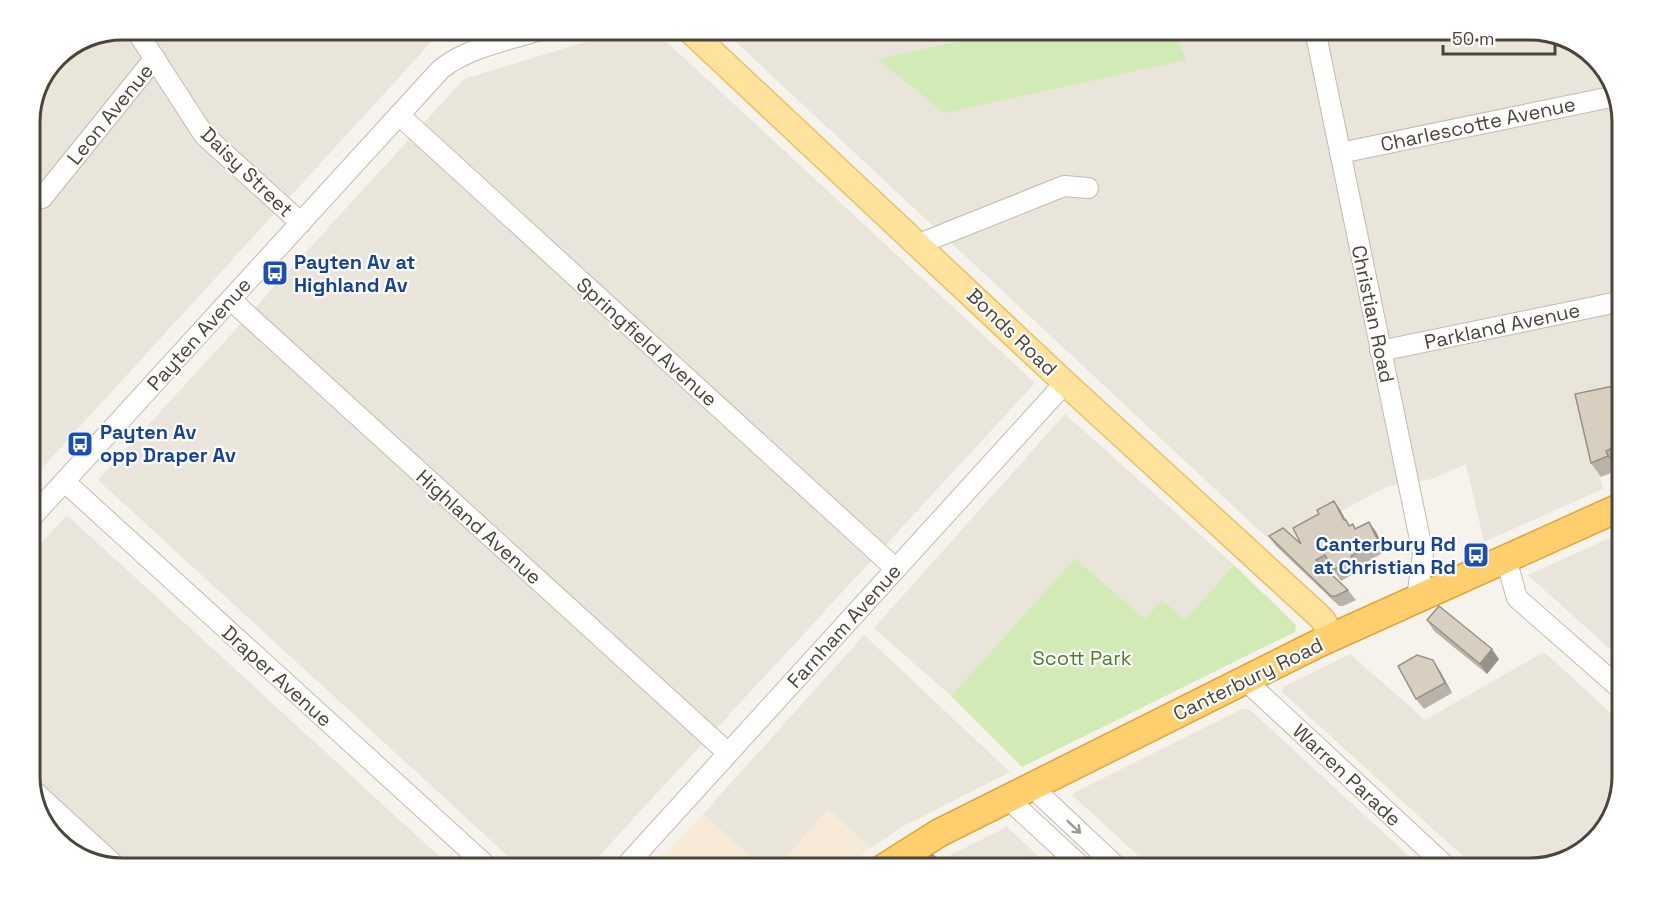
<svg xmlns="http://www.w3.org/2000/svg" width="1653" height="899" viewBox="0 0 1653 899" font-family="'Space Grotesk',sans-serif">
<rect width="100%" height="100%" fill="#f6f3ec"/>
<g fill="#eae5da">
<path d="M122,30h339l-26,8 -405,443v-364l27,-60z"/>
<path d="M624,30h30l381,353 -448,486h-65l-424,-389 366,-401z"/>
<path d="M723,30h808l41,10 36,31 15,46v281l-39,9 19,82 -119,53 -18,-78 -34,15 -46,8 -110,59z"/>
<path d="M1065,414l169,151 -49,56 -40,-2 -70,-61 -124,138 -77,-68z"/>
<path d="M67,515l386,354h-331l-41,-10 -35,-31 -16,-45v-228z"/>
<path d="M1623,532v129l-95,-86z"/>
<path d="M864,635l146,137 -105,53 -34,23 -43,-38 -53,59h-11l-61,-55z"/>
<path d="M1544,652l79,72v53l-10,41 -31,36 -51,15h-54l-195,-177 1,-5 67,-33 75,66z"/>
<path d="M1242,709h7l174,160h-270l-81,-74 3,-3z"/>
<path d="M1007,827l45,42h-101l-10,-9z"/>
</g>
<g fill="#f7ead8">
<path d="M828,809l43,39 -28,21h-68z"/>
<path d="M703,814l61,55h-113z"/>
</g>
<g fill="#d2eab5">
<path d="M1012,30h163l11,30 -242,53 -66,-54z"/>
<path d="M1075,558l70,61 17,-19 23,20 49,-55 62,60 -1,7 -273,135 -71,-71z"/>
</g>
<g fill="none" stroke-linecap="round" stroke-linejoin="round">
<g stroke="#c2bbae" stroke-width="22">
<g id="minor">
<path d="M136,30l68,105 97,88"/>
<path d="M1315,30l108,524 -6,44"/>
<path d="M399,115l497,454"/>
<path d="M1340,153l276,-57"/>
<path d="M42,198l113,-140"/>
<path d="M919,244l145,-58 24,2"/>
<path d="M231,300l497,453"/>
<path d="M1380,351l243,-50"/>
<path d="M65,482l425,387"/>
<path d="M30,519l411,-450c28,-22 67,-29 100,-39"/>
<path d="M1506,559l11,39 106,93"/>
<path d="M1245,680l204,189"/>
<path d="M1032,787l87,82"/>
<path d="M33,790l85,78"/>
<path d="M1008,799l76,70"/>
<path d="M623,869l442,-486"/>
</g>
</g>
<g stroke="#e6c16a" stroke-width="27">
<path id="major" d="M689,30l376,353 253,232 5,5 9,17"/>
</g>
<g stroke="#e0a43c" stroke-width="30">
<path id="highway" d="M882,869l57,-36 380,-190 304,-137"/>
</g>
<use href="#minor" stroke="#fff" stroke-width="20"/>
<use href="#major" stroke="#ffe39c" stroke-width="24"/>
<use href="#highway" stroke="#ffcf6e" stroke-width="27"/>
</g>
<g fill="#bab2a6">
<path d="M1623,384v77l-8,3 3,6 -17,7 -10,-14z"/>
<path d="M1334,501l16,25 6,3 13,-7 7,10 10,19 -28,16 2,3 -19,11 -10,-15 -5,3 22,21 8,10 -13,6h-4l-63,-60 -7,-10 32,8 18,-30z"/>
<path d="M1427,620l72,39 -12,15 -53,-43z"/>
<path d="M1440,671l12,22 -28,16 -8,-10z"/>
</g>
<g fill="#979187">
<path d="M1615,415l8,11v7z"/>
<path d="M1606,451l9,13 3,6 -10,-14z"/>
<path d="M1334,501l7,10 10,20 -7,-11z"/>
<path d="M1369,522l7,10 10,19 -8,-10z"/>
<path d="M1492,649l7,10 -12,15 -7,-10z"/>
<path d="M1433,660l7,11 12,22 -7,-10z"/>
</g>
<g fill="#d8cfc1" stroke="#979187" stroke-width="1.5">
<path d="M1623,384v28l-8,3 8,18v10l-17,8 2,5 -17,7 -16,-69z"/>
<path d="M1334,501l10,19h2l3,6 4,-2 2,5 14,-7 9,19 -27,15 2,3 -20,11 -8,-15 -9,5 32,30 -12,6h-5l-62,-60 14,-8 18,16 -8,-16 26,-14 -2,-4z"/>
<path d="M1439,606l53,43 -12,15 -53,-44z"/>
<path d="M1417,655l16,5 12,23 -29,16 -18,-33z"/>
<path d="M933,855l14,14h-33l-2,-2z"/>
</g>
<defs><path id="oneway-shaft" d="M-6 0H5M1.5-3L5.5 0L1.5 3" fill="none" stroke-width="1.6" stroke-linecap="round" stroke-linejoin="round" transform="scale(1.5)"/></defs>
<use stroke="#9c9892" href="#oneway-shaft" transform="translate(1074 827) rotate(43)"/>
<defs>
<g id="bus-square" transform="scale(1.35)"><rect x="-9" y="-9" width="18" height="18" rx="4" fill="#1a4fb4" stroke="#fff"/><path d="M-5-6H5V4H4V6H2V4H-2V6H-4V4H-5ZM-3.5-4V0h7V-4ZM-3.5 1.2v1.5H-2V1.2ZM2 1.2v1.5H3.5V1.2Z" fill="#fff"/></g>
</defs>
<g fill-rule="evenodd">
<use href="#bus-square" x="275" y="273"/>
<use href="#bus-square" x="80" y="444"/>
<use href="#bus-square" x="1476" y="555"/>
</g>
<g text-anchor="middle" stroke-width="4.5" stroke-linejoin="round" paint-order="stroke">
<g font-size="20" fill="#4b4439" stroke="#fff">
<text transform="translate(110 114) rotate(-51)" y="7">Leon Avenue</text>
<text transform="translate(1478 124) rotate(-12)" y="7">Charlescotte Avenue</text>
<text transform="translate(247 172) rotate(44)" y="7">Daisy Street</text>
<text transform="translate(1373 314) rotate(78)" y="7">Christian Road</text>
<text transform="translate(1502 326) rotate(-12)" y="7">Parkland Avenue</text>
<text transform="translate(1012 332) rotate(44)" y="7">Bonds Road</text>
<text transform="translate(199 334) rotate(-48)" y="7">Payten Avenue</text>
<text transform="translate(647 342) rotate(42)" y="7">Springfield Avenue</text>
<text transform="translate(479 527) rotate(42)" y="7">Highland Avenue</text>
<text transform="translate(844 626) rotate(-48)" y="7">Farnham Avenue</text>
<text transform="translate(277 676) rotate(42)" y="7">Draper Avenue</text>
<text transform="translate(1248 679) rotate(-26)" y="7">Canterbury Road</text>
<text transform="translate(1347 775) rotate(43)" y="7">Warren Parade</text>
</g>
<g font-size="20" font-weight="bold" fill="#164399" stroke="#fff" text-anchor="start">
<text x="294" y="269">Payten Av at<tspan x="294" dy="23">Highland Av</tspan></text>
<text x="100" y="439">Payten Av<tspan x="100" dy="23">opp Draper Av</tspan></text>
<text x="1456" y="551" text-anchor="end">Canterbury Rd<tspan x="1456" dy="23">at Christian Rd</tspan></text>
</g>
<g font-size="20" fill="#4a7f2a" stroke="#fff">
<text x="1082" y="665">Scott Park</text>
</g>
</g>
<path d="M0 0H1653V899H0ZM122 40H1530A82 82 0 0 1 1612 122V776A82 82 0 0 1 1530 858H122A82 82 0 0 1 40 776V122A82 82 0 0 1 122 40Z" fill="#fff" fill-rule="evenodd"/>
<path fill="none" stroke="#4b4439" stroke-width="3" d="M122 40H1530A82 82 0 0 1 1612 122V776A82 82 0 0 1 1530 858H122A82 82 0 0 1 40 776V122A82 82 0 0 1 122 40Z"/>
<path d="M1443 45v9h112v-9" fill="none" stroke="#4b4439" stroke-width="3"/>
<text x="1452" y="45" font-size="18" fill="#4b4439" stroke="#ffffff" stroke-width="4.5" paint-order="stroke">50 m</text>
</svg>
